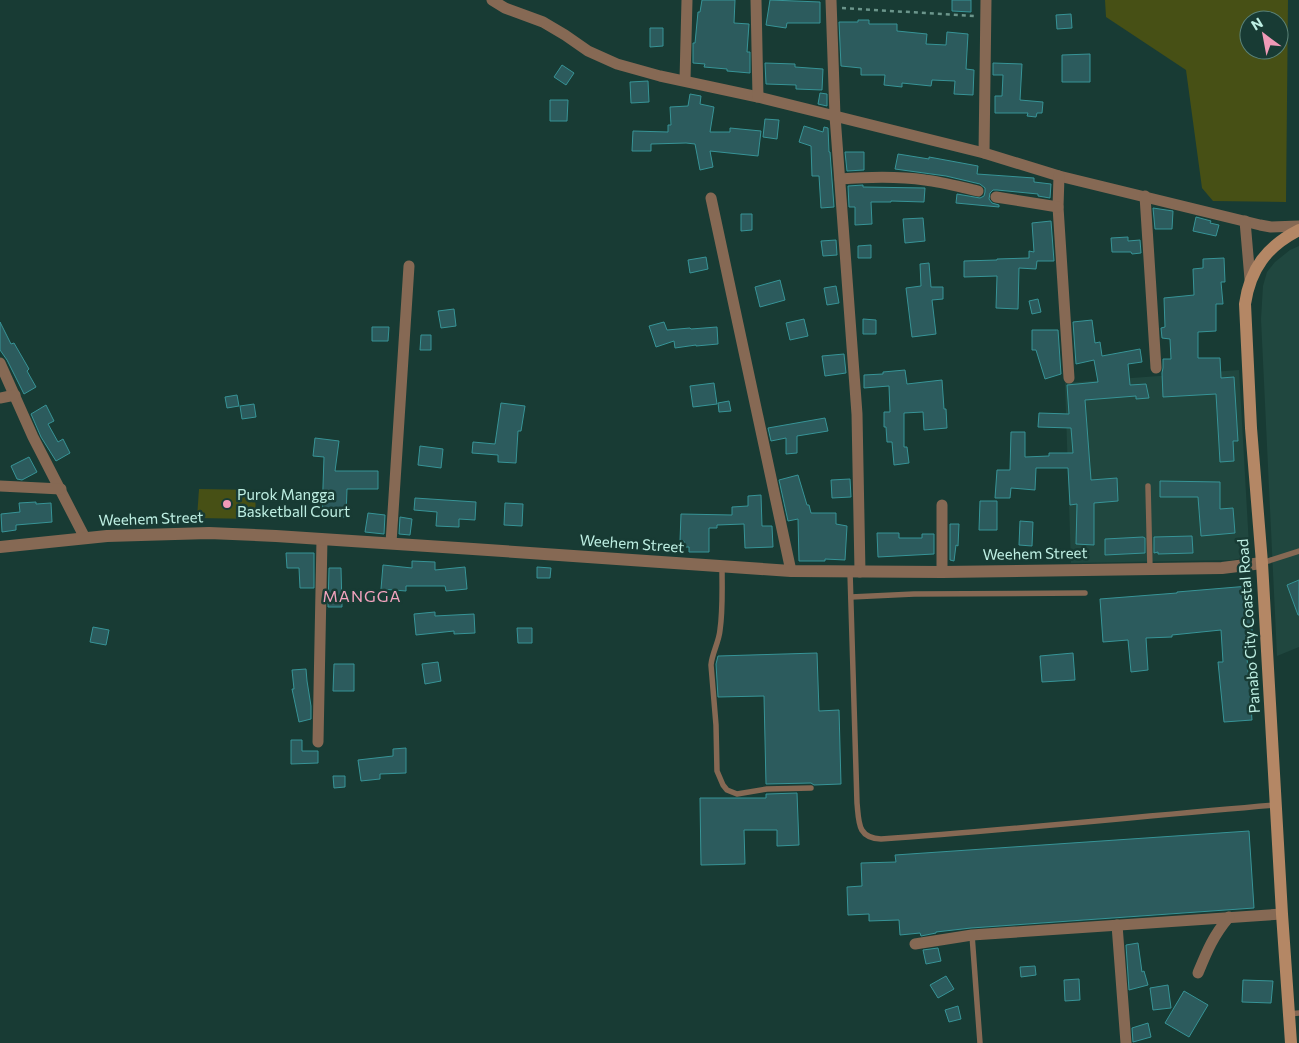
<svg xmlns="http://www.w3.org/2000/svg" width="1299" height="1043" viewBox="0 0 1299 1043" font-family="Commissioner,sans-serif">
<rect width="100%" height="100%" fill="#183b34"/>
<g fill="#20473f">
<path d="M1299,246v401l-22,9 -16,-337 2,-33 4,-14 8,-10 15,-12z"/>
<path d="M1239,370l10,176 -2,9 -4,3 -10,2 -162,3 -6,-180z"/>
</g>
<g fill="#475015" fill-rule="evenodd">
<path d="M1105,0h183l-2,202 -73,-1 -11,-13 -16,-118 -80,-53zM1249,20h30v30h-30z"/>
<path d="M199,489l56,1 1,29 -59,-1z"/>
</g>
<g fill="#2c5b5d" stroke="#379497">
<path d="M702,0h33l-1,23 15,1 -2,28h3v21l-23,-2v-2l-23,-2 1,-3 -12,-1v-20h2l3,-31h2z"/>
<path d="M770,0l50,2v21h-33l-1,5 -20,-3z"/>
<path d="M952,0h19v12l-19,-1z"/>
<path d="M1071,14l1,14 -15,1 -1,-14z"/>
<path d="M858,20h11v4h28v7l30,3 -1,10 20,1 1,-13 21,2 -2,35 8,1 -1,25 -19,-1 1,-13 -23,-1 -1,6 -29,-3v4l-18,-2 1,-10h-24v-7l-20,-2 -2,-44h19z"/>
<path d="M650,28h13v18l-13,1z"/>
<path d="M1090,54v28h-28v-27z"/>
<path d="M765,63l30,1v3l28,2 -1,21 -26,-1v-4l-30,-1z"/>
<path d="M993,63l29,1 -2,36 23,2 -1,11h-5l-1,4 -9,-1 1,-3h-33v-17h7l1,-21h-10z"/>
<path d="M562,65l12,8 -8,12 -12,-8z"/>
<path d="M648,81l1,21 -18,1 -1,-21z"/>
<path d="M820,93l7,1v12l-9,-2z"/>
<path d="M690,94l11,2 -1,8 14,3 -4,25h20v-4l31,3 -3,25 -48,-5 3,16 -13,3 -5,-26 -9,-1 -35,1v7h-19l1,-20 35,1v-7h3l-1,-18 18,-1z"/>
<path d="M550,100h18l-1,21h-17z"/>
<path d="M765,119l14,1 -2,19 -14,-2z"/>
<path d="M804,126l19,6 1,-5 4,1 1,24h1l4,55 -13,1 -2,-32h-7l-1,-30 -12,-4z"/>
<path d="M845,152h19v18l-17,1z"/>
<path d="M898,154l31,5v-2l49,9 -1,8 57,4v4l17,2 -1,14 -12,-2v-2l-41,-4h-4l-3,3 -1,6 3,4 7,2v2l-43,-4 1,-9 23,4 4,-2 1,-4v-4l-5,-4 -34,-8 -51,-7z"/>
<path d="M863,185v2l62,1 -1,14 -33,-1v1h-20l1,22 -17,1v-18h-6l-1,-21z"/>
<path d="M1153,208l20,3 -1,18h-17z"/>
<path d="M741,214h11v16l-11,1z"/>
<path d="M1196,217l15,4 -1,2 9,2 -3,11 -23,-5z"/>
<path d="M923,218l2,23 -20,2 -2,-24z"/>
<path d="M1051,221l3,40h-17l-1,8 -17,-1 -1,41 -22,-1 1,-32 -33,1v-16l33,-1v-1l32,-1v-7l5,1 -2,-29z"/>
<path d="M1128,237v4l12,-1 1,13 -9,1 -1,-2h-19l-1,-14z"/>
<path d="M836,240l1,15 -14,1 -2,-15z"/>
<path d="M871,245v13h-13v-12z"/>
<path d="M706,257l2,12 -18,4 -2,-13z"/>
<path d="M1224,258l1,24h-4l2,22h-7v27l-18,1v26h22l1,20 13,-1 4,64h-5l1,20 -14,1 -4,-68 -53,3 -1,-24 1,-5v-9h8l-1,-20 -8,-1 -1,-10 4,-1 -1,-29 30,-3 -1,-26 10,-1v-9z"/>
<path d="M929,263l2,24h12v12l-11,1 4,34 -24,3 -6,-49 15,-2 -1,-22z"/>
<path d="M780,280l5,20 -25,7 -5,-20z"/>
<path d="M836,286l3,17 -12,2 -3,-17z"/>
<path d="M1038,299l3,13 -9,2 -3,-13z"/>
<path d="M454,309l2,17 -15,2 -3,-17z"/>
<path d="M804,319l4,17 -18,4 -4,-17z"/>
<path d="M863,319l13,1v14h-13z"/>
<path d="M1092,320l3,23 5,-1 2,14 38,-7 2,13 -14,2 2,21 16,-1 3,14 -13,1v-3l-51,4 6,80 26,-2 1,23 -24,2v42l-18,-1 1,-40 -7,1 -2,-37h-32l-1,22 -24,-2 -1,10h-15l2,-28h13l1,-38h14v25l24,-1v-3h24l-2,-25 -33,-1 1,-14 30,1 -2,-29 31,-3 -4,-22 -18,4 -3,-42z"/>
<path d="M0,322l11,22 3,-1 15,26 -2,2 9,16 -12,7 -17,-34 -7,-10z"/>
<path d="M664,322l3,8 23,-2 1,1 26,-2 1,17 -22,2v-1l-21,3 -1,-7 -18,6 -7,-21z"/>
<path d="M372,327h17l-1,14h-16z"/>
<path d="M1032,330h26l3,44 -16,5 -9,-29h-4z"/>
<path d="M421,335h10v15h-11z"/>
<path d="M844,354l2,19 -21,3 -3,-20z"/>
<path d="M905,370l2,14 35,-4 2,29h2l1,19 -23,2 -1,-18 -19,1v34h3l2,16 -15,2 -2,-23h-5l-1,-15h-2v-15h6l-1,-26 -25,2v-13l19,-1v-2z"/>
<path d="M714,383l3,21 -24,3 -3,-21z"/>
<path d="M237,395l2,11 -12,2 -2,-11z"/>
<path d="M729,401l2,10 -12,1 -1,-9z"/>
<path d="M501,403l24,3 -4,25h-3l-2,32 -18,-1v-7l-26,-2 1,-11 22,2z"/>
<path d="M254,404l2,13 -14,2 -2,-13z"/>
<path d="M46,405l8,16 -6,3 10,18 5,-3 7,14 -14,8 -15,-24 -10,-23z"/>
<path d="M825,418l3,13 -31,5v17l-11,1v-16l-15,3 -3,-13z"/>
<path d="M315,438l24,3 -4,30h43v18h-31l-1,28 -24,-1 2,-59 -11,-1z"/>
<path d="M420,446l23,3 -2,19 -23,-3z"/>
<path d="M29,457l8,15 -15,8 -5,-1 -6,-13z"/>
<path d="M798,475l9,30h2l2,8h25v11l11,2 -2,34 -20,-1v2h-26l-1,-42 -10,2 -9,-41z"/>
<path d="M850,479l1,18 -19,1 -1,-18z"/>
<path d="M1160,481l60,1v27l13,-1 2,25 -34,3 -3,-39h-38z"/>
<path d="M761,495l1,31h10l1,21 -28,1 -1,-24 -27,1v3h-8v24h-20v-5h-6l1,-6h-4l1,-27 51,1v-8l16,-1v-10z"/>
<path d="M415,498l61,4 -1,18 -16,-1v8l-23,-1 1,-14 -23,-2z"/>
<path d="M980,501h17v29h-18z"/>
<path d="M36,502v2l15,-1 1,19 -36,3v5l-14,2 -1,-18 19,-2 -1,-9z"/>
<path d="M505,503l18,1 -1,22 -18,-1z"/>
<path d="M368,513l17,2 -1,19 -19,-2z"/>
<path d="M400,517l12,2 -2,16 -11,-1z"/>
<path d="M1020,521l13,1 -1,24 -13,-1z"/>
<path d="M950,524h9l-1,22 -2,-1 -2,16 -4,-1z"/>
<path d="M877,533h22v5h23v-4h12v20l-56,3z"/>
<path d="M1192,536l1,17 -35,1v-2l-4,1v-16z"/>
<path d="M1143,537l2,1v15l-40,2v-16z"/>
<path d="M286,553h28v35h-14l-1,-20h-12z"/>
<path d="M412,561l23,1v8l30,-3 2,22 -21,2 -1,-5h-39v5l-25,-2 2,-24 29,3z"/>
<path d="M537,567l14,1 -1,10h-13z"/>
<path d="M329,568h12l1,39h-14z"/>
<path d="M1299,580v35h-1l-11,-30z"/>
<path d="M1249,586l4,59h-7l6,75 -28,2 -6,-60h5l-2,-32 -49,5v2l-26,1 2,32 -17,2 -3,-32 -25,2 -3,-43 77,-6v-1z"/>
<path d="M435,612v4l39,-2 1,19 -21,1v-3l-38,4 -2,-21z"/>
<path d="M93,627l16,3 -3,15 -16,-3z"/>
<path d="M517,628h15v15h-14z"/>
<path d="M817,653l2,58 20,-1 2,74 -27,1 -3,-2 -45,1 -2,-88 -46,1 -2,-33 2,-8z"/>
<path d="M1073,653l2,27 -33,2 -2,-26z"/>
<path d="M438,662l3,19 -16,3 -3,-20z"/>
<path d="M334,664h20v27h-21z"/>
<path d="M306,669l1,12 4,25v13l-12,3 -7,-33h2l-2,-19z"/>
<path d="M291,740h11v11h16v12l-27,1z"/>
<path d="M406,748v25l-26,1v5l-19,2 -3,-21 35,-4v-7z"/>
<path d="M333,776h12v11l-11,1z"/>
<path d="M797,793l2,52 -22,1v-16h-33l1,34 -44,1 -1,-67h66v-4h1z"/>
<path d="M1249,831l5,77 -283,20 -35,4v1l-15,3 -1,-3 -20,2 -1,-15 -30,1v-7l-21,1 -1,-28 15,-1 -1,-23 35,-1 -1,-7z"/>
<path d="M1138,943l4,29 2,-1 4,14 -19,5 -3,-45z"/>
<path d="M938,948l3,13 -15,3 -3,-14z"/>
<path d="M1035,966l1,9 -15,2 -1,-10z"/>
<path d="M946,976l8,13 -16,9 -8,-13z"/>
<path d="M1079,979l1,21 -15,1 -1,-21z"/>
<path d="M1243,980l30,1 -2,22 -29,-1z"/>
<path d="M1168,985l3,23 -18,2 -3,-22z"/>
<path d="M1184,991l24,14 -19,32 -24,-14z"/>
<path d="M958,1006l3,13 -12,3 -4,-12z"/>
<path d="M1148,1023l3,14 -18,5 -1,-14z"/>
</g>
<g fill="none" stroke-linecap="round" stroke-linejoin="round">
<path stroke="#6b958b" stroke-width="2.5" stroke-dasharray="4 4" stroke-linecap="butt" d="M842,8l132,8"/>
<g stroke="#866954" stroke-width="5.5">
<path d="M1148,486l2,83"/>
<path d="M1262,563l37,-12"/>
<path d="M722,567c0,21 1,43 -2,63 -1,12 -8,23 -9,35l5,60 1,46 6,14 4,5 10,4 30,-5 44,-1"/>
<path d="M850,572l7,231c2,19 0,35 24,36 132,-9 263,-23 395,-34"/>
<path d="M851,597l63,-3 171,-1"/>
<path d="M972,935l8,108"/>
<path d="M1289,1014l10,-1"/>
</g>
<g stroke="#866954" stroke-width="11">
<path d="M492,0l13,8 38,14 22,13 23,16 29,13 43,12 98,21 226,56 75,23 201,49 11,2 28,-1"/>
<path d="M756,0l2,97"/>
<path d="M831,0l4,116 22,298 3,158"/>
<path d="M685,80l2,-80"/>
<path d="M984,153l2,-153"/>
<path d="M1059,176l-1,31 11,171"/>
<path d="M840,179c28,-2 57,-3 85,1 17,2 35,7 53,11"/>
<path d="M1145,196l11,172"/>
<path d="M996,197l62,10"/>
<path d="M711,198l80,373"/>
<path d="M1245,221l5,58"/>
<path d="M0,363l33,74 52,101"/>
<path d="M0,398l15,-3"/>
<path d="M0,486l61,3"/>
<path d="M391,543l18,-277"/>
<path d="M942,572v-67"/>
<path d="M318,742l4,-203"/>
<path d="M1117,925l9,118"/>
<path d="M915,944l57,-9 310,-21"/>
<path d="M1198,973c9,-22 15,-37 31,-56"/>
</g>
<path stroke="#866954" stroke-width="12" d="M0,547l107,-11 102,-3 67,3 197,13 318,22 151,1 280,-4 40,-5"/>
<path stroke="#b48765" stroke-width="12" d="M1291,1043l-9,-129 -20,-351 -11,-135 -6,-124c5,-35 22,-58 54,-74"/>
</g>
<circle fill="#f09ab7" stroke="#183b34" stroke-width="2" cx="227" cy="504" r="5"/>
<g text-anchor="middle" stroke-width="5" stroke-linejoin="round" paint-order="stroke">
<g font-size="15" fill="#beefe3" stroke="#183b34" text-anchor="start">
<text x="237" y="500">Purok Mangga<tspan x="237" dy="17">Basketball Court</tspan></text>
</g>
<g font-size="15" fill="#beefe3" stroke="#183b34">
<text transform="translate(151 519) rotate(-2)" y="5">Weehem Street</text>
<text transform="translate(632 544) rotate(4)" y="5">Weehem Street</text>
<text transform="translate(1035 554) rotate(-1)" y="5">Weehem Street</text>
<text transform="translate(1249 626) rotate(-94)" y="5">Panabo City Coastal Road</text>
</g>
<g font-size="16" letter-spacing="1" fill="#f4a4bf" stroke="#183b34">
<text x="362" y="602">MANGGA</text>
</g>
</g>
<g transform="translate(1264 35) rotate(328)"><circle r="24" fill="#183b34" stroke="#5a837a"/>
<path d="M0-4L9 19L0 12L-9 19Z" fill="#f09ab7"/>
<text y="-8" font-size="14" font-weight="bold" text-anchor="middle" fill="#beefe3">N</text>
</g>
</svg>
